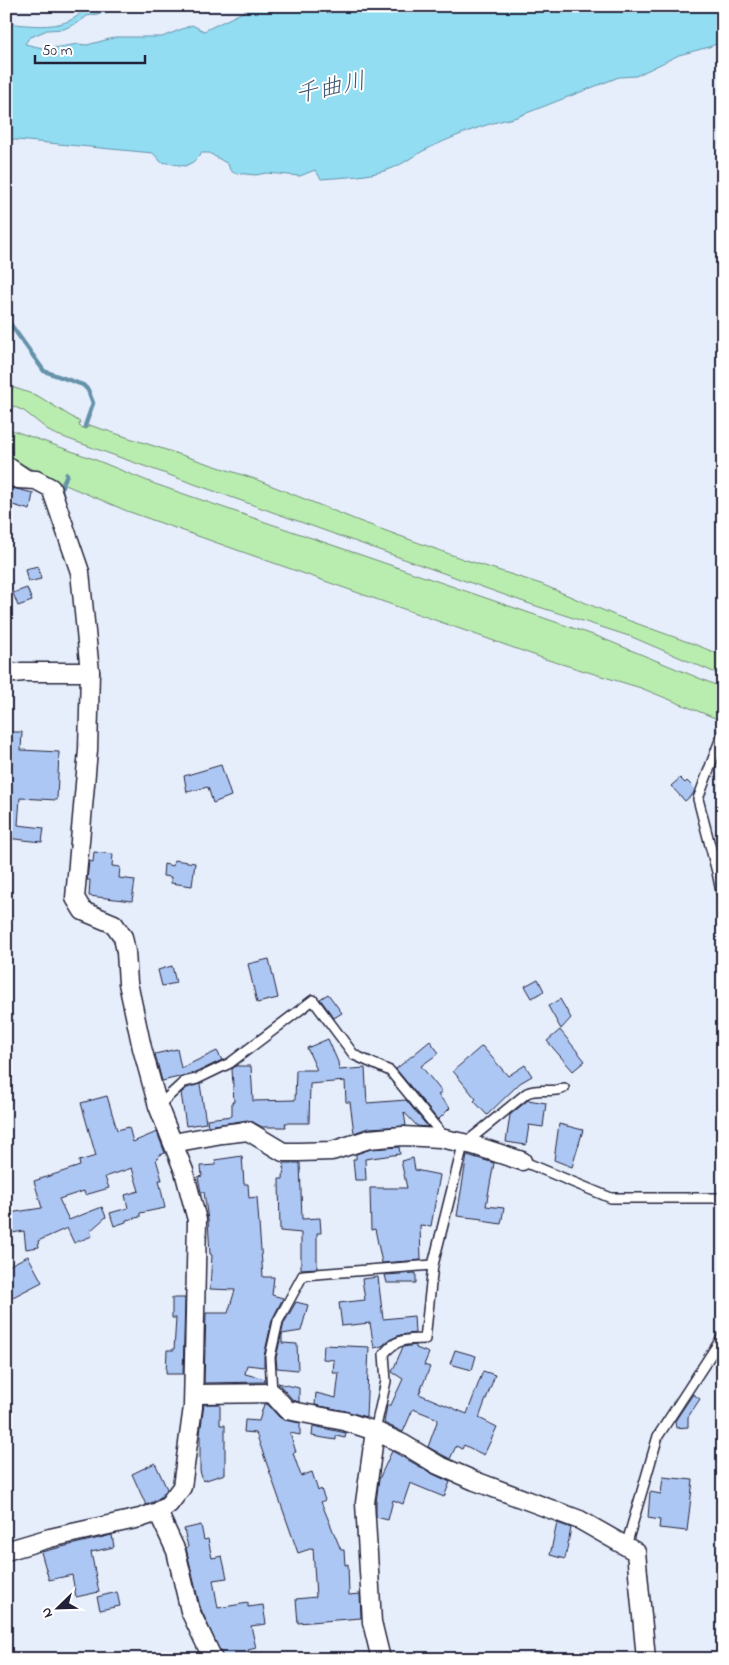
<svg xmlns="http://www.w3.org/2000/svg" width="729" height="1665" viewBox="0 0 729 1665" font-family="'Indie Flower','Klee One',sans-serif">
<rect width="100%" height="100%" fill="#e6eefc"/>
<filter id="ink" filterUnits="userSpaceOnUse"><feTurbulence type="fractalNoise" baseFrequency=".02" numOctaves="2"/><feDisplacementMap in="SourceGraphic" scale="10" xChannelSelector="R" yChannelSelector="G"/><feConvolveMatrix kernelMatrix="1 2 1 2 8 2 1 2 1" color-interpolation-filters="sRGB"/></filter>
<g filter="url(#ink)">
<g fill="#b9edaf" stroke="#6e8875">
<path d="M6,385l32,11 42,26 -1,4 7,3 3,-4 19,6 147,48 104,42 104,38 78,25 78,33 80,29 24,10v20l-91,-39 -105,-34 -453,-162 -22,-8 -28,-22 -18,-8z"/>
<path d="M6,428l85,30 64,26 444,153 124,51v31l-3,1 -79,-32 -96,-29 -418,-148 -78,-33 -43,-22z"/>
</g>
<path fill="#92ddf2" stroke="#6592a9" d="M79,6h42l-13,6 -21,4 -8,6 -15,7 -17,1 -18,8 -4,6 22,5 31,-5 9,1 30,-8h45l30,-12 12,6 41,-20 4,-5h474v35l-14,6 -30,8 -43,21 -17,1 -105,41c-28,5 -65,20 -91,33 -10,5 -20,13 -30,17 -24,9 -48,9 -72,11l-6,-9 -15,6 -34,-3 -10,2 -22,-2 -4,-3 -2,-6 -19,-11h-7l-9,9 -8,4 -24,-4 -8,-9 -147,-14v-116c21,2 51,7 70,-6 3,-2 6,-6 8,-9z"/>
<g fill="none" stroke-linecap="round" stroke-linejoin="round">
<g stroke="#6592a9" stroke-width="4.5">
<path d="M6,318l38,53 39,14 5,5 5,13 -8,23"/>
<path d="M63,497l-2,-8 6,-15"/>
</g>
</g>
<g fill="#adc7f4" stroke="#22223b">
<path d="M8,487l25,6 -3,17 -24,-7z"/>
<path d="M38,566l3,13 -13,3 -3,-13z"/>
<path d="M27,588l5,13 -14,5 -5,-13z"/>
<path d="M6,732h16l-1,18 38,2 -2,48 -37,-2 -2,27 26,3 -2,14 -36,-4z"/>
<path d="M221,765l10,31 -18,7 -5,-16 -21,5 -3,-16z"/>
<path d="M680,778l5,5 2,-2 8,8 -2,5 -8,7 -14,-15z"/>
<path d="M94,852l19,2 -1,12 8,1 -1,11 16,2 -3,21 -43,-5 1,-16h-3l2,-19 4,1z"/>
<path d="M174,860l21,3 -3,23 -21,-3v-6l-8,-1 1,-12 9,2z"/>
<path d="M269,959l9,39 -21,5 -9,-39z"/>
<path d="M172,966l4,17 -14,3 -4,-16z"/>
<path d="M538,979l6,12 -12,7 -7,-12z"/>
<path d="M328,994l14,19 -8,5 -14,-19z"/>
<path d="M560,999l11,19 -10,11 -13,-23z"/>
<path d="M560,1030l25,31 -12,10 -26,-30z"/>
<path d="M328,1039l10,23 1,8 26,-2 2,35 39,-3 22,27 -11,-1 -13,-14 2,14 -38,2 -14,5 -4,-31h-4l-1,-21 -35,3 -1,39h-24l1,4h-24l-9,-5 -6,-2 -39,6 -1,-7 25,-3v-14h2l-2,-33 4,-3h15l2,35 42,-1 1,-30h21l-10,-22z"/>
<path d="M430,1041l9,12 -18,13 21,26 -4,3 12,13 -12,12 -42,-51z"/>
<path d="M482,1046l26,30 17,-11 7,11 -12,7 -33,32 -13,-14 2,-2 -23,-28z"/>
<path d="M177,1049l4,19 36,-17 5,9 -27,13 -16,5v-1l-17,4 -7,-27z"/>
<path d="M200,1084l6,39 -20,3 -5,-33 6,-5z"/>
<path d="M107,1096l10,34 12,-3 4,15 24,-10 8,21 -7,3 1,2 -3,1 6,21h-3l6,28 -25,5v4l-14,3v2l-12,4 -4,-13 18,-5 -3,-13 14,-4 -7,-23 -27,9 4,11 -24,7 -1,-4 -25,8 10,21 33,-13 4,10 -16,14 2,5 -18,7 -7,-15 -29,13 1,6 -13,2 -2,-18 -12,2 -3,-20 33,-5 -8,-27 46,-15 -1,-5 17,-5 -15,-53z"/>
<path d="M528,1100l18,3 -3,24 -14,-2 -3,20 -20,-3 4,-27z"/>
<path d="M559,1124l24,6 -11,37 -18,-7z"/>
<path d="M399,1147l1,7 -35,5 1,21h-11l-2,-21h3v-5l15,-5z"/>
<path d="M467,1155l27,8 -8,43 18,2 -3,16 -19,-3 1,-2 -26,-3z"/>
<path d="M242,1156l2,28h4l1,14 8,-1 6,80h11l-2,18 11,3 -11,22 -8,36v11l-17,-2 -2,9 20,5v3l-61,1 2,-70h22l7,-23 -25,-1 2,-34 -2,-1 -2,-34 -4,-28h-3l-3,-15 4,-1 -1,-10 15,-1 -1,-5z"/>
<path d="M413,1158l2,12 25,5 -9,51 -11,-1 1,35 -39,3 -7,-34 -4,1 -1,-42h37l-6,-27z"/>
<path d="M284,1163h16l2,56 18,-1 1,15h-4v35l-16,1v-36l-21,-2 -1,-52h4z"/>
<path d="M28,1256l14,26 -31,16 -5,-10v-21z"/>
<path d="M416,1273v10h-29l-2,-8z"/>
<path d="M378,1277l5,42 31,-3 1,17 -15,2 -11,5 -7,6 -8,2 -4,-25 -28,3 -3,-23 26,-3 -3,-21z"/>
<path d="M172,1298h13l-2,76h-17l1,-24h7l2,-32h-4z"/>
<path d="M296,1302l12,3 -7,26 -19,3v9l15,1 1,26 -21,-2 -1,-10 8,-35z"/>
<path d="M324,1345l45,2 -3,70 -20,-6 -31,-6 1,-12 20,5 3,-25h-6l1,-13 -11,-1z"/>
<path d="M416,1345v3l13,5 -5,12 6,2 -11,27 48,20 16,-43 12,4 -16,43 18,9 -13,28 -20,-10 -2,4 -6,-3 -6,13 -22,-12 10,-28 -25,-10 -10,23 -19,-9 3,-18h4l12,-26 -11,-7 11,-25z"/>
<path d="M455,1350l21,6 -4,14 -22,-6z"/>
<path d="M278,1383l21,5v14l-6,-2z"/>
<path d="M693,1394l7,5 -12,18v10l-12,1 -1,-7z"/>
<path d="M204,1404h16v21h5v49l-22,7 -3,-10v-36z"/>
<path d="M264,1404h3l12,13 5,3 16,3v12l-10,-2 6,19 -3,1 8,23 11,-4 6,19 3,-2 4,11 -4,2 20,48h3l1,15 3,-1 1,31 11,-1 1,24 -63,5 -2,-24 20,-2 -3,-49 -15,5 -42,-120 -12,-1 1,-12 14,1z"/>
<path d="M313,1426l33,7 -1,5 -9,-2v4l-24,-4z"/>
<path d="M392,1451l41,23 17,8 -6,15 -34,-14 -7,21 -10,-4 -5,20 -12,-3v-14l3,-24z"/>
<path d="M155,1463l12,26 -5,7 -9,6 -7,3 -14,-31z"/>
<path d="M663,1477l30,3 -6,51 -28,-3 1,-8 -12,-2 2,-26 11,2z"/>
<path d="M557,1523l14,5 -6,31 -15,-4z"/>
<path d="M201,1525l3,15 4,-1 4,19 10,-2 5,22 -14,2 5,28 30,-5v4l15,-2 3,19 -15,2 5,22 -8,2 2,9h-27l-23,-52 -14,-59 2,-1 -4,-18z"/>
<path d="M112,1535l2,12 -23,5 8,40 -23,5 -4,-22 -23,5 -8,-28z"/>
<path d="M117,1592l3,14 -20,4 -3,-13z"/>
</g>
<g fill="none" stroke-linecap="round" stroke-linejoin="round">
<g stroke="#22223b" stroke-width="12">
<g id="lane">
<path d="M6,460l25,17"/>
<path d="M723,732l-25,67 19,73 6,29"/>
<path d="M158,1106l26,-24 13,-3 33,-16 83,-63 41,55 36,16 55,67"/>
<path d="M522,1161l89,37h112"/>
<path d="M272,1393l-2,-36 8,-36 25,-46 130,-10"/>
<path d="M375,1431l11,-50 -2,-27c11,-15 23,-15 41,-15l8,-74 30,-120 64,-52c12,-6 25,1 37,-5"/>
<path d="M626,1546l32,-110 65,-100"/>
</g>
</g>
<g stroke="#22223b" stroke-width="21">
<g id="street">
<path d="M6,475l12,4 18,1 15,8 29,84 10,100 -2,78 -13,148 8,13 31,13 9,13 3,15 2,31 14,65 16,58 26,65 13,49 -4,187 -11,80 -13,17 -11,8 -18,6 -90,20 -44,13"/>
<path d="M6,674l17,-2h67"/>
<path d="M173,1143l49,-9 26,-3 35,21h16l33,-1 37,-12 34,-3 37,2 33,7 49,16"/>
<path d="M194,1394l78,-1 15,17 57,11 31,10 28,13 35,21 37,16 105,39 56,32 10,107"/>
<path d="M375,1431l-10,72 7,119 9,37"/>
<path d="M158,1512l18,39 14,60 23,48"/>
</g>
</g>
<use href="#lane" stroke="#fff" stroke-width="9"/>
<use href="#street" stroke="#fff" stroke-width="18"/>
</g>
</g>
<g text-anchor="middle" stroke-width="4" stroke-linejoin="round" paint-order="stroke">
<g font-size="24" font-style="italic" fill="#445a72" stroke="#fff">
<text transform="translate(330 87) rotate(-12)" y="8">千曲川</text>
</g>
</g>
<rect width="729" height="1665" fill="none" stroke="#fff" stroke-width="25"/>
<rect x="12" y="12" width="704" height="1640" fill="none" stroke="#22223b" stroke-width="2" filter="url(#ink)"/>
<g transform="translate(58 1608) rotate(247)" stroke="#ffffff" stroke-width="4" paint-order="stroke">
<path d="M0-4L9 19L0 12L-9 19Z" fill="#22223b"/>
<text y="-8" font-size="14" font-weight="bold" text-anchor="middle" fill="#22223b">N</text>
</g>
<path d="M35 55v8h110v-8" fill="none" stroke="#22223b" stroke-width="2.5"/>
<text x="42" y="55" font-size="15" fill="#22223b" stroke="#ffffff" stroke-width="4" paint-order="stroke">50 m</text>
</svg>
